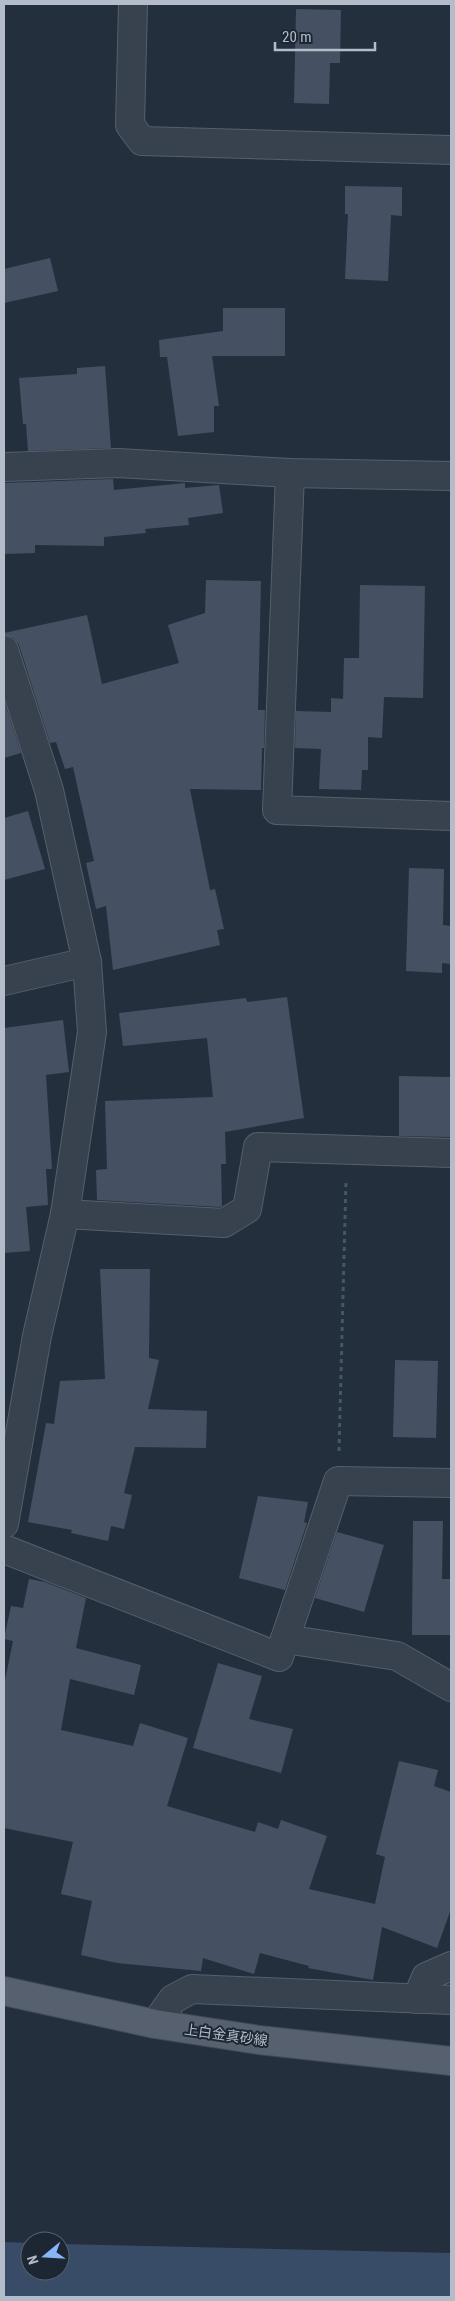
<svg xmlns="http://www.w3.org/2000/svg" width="455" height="2301" viewBox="0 0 455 2301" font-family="'Roboto Condensed','Noto Sans JP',sans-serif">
<rect width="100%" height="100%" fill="#242f3e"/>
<path fill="#394c67" d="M4,2242l26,1v28h30v-27l391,9v44h-447z"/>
<g fill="#455162">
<path d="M296,9l45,1 -1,53h-10l-1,41 -35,-1z"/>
<path d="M345,186l57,1v29l-11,-1 -3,66 -43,-2 3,-65h-3z"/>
<path d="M50,258l8,33 -54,12v-34z"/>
<path d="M223,308h62v48h-73l7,50h-5v26l-36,4 -11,-79h-7l-1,-17 64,-9z"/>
<path d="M105,366l6,82 -83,3 -2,-27h-3l-4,-46 58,-4v-6z"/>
<path d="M113,479l1,11 71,-7v5l34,-3 4,28 -35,5 1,7 -44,4 1,4 -42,4v9l-69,-1v8l-31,1v-71z"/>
<path d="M206,580l55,1 -3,129h7l-1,38h-2l-1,42 -71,-1 20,101 5,-1 9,40 -7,1 3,15 -107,25 -7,-64 -10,3 -10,-46 8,-2 -21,-94 -8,2 -9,-27 -6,1 -31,-98 -5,-7 -10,-3v-2l83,-18 15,69 77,-21 -11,-38 37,-12z"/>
<path d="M360,585l65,1 -2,112 -39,-1 -2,41 -14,-1v33h-6l-1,20 -42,-1 2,-40 -26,-1 1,-37 35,1v-14l12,1 1,-41h15z"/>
<path d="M4,700l17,53 -17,5z"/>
<path d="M28,811l17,58 -41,11v-62z"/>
<path d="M409,868l35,1 -1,56 8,1v38l-9,-1v10l-36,-2z"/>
<path d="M287,997l17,121 -79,14 1,32h-5l1,42 -2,1 -123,-7 -1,-30 11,-1 -2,-68 108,-4 -6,-59 -84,8 -4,-33 127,-15 1,4z"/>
<path d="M63,1020l6,52 -23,3 6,94h-6l2,36 -22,2 4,44 -26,2v-225z"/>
<path d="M399,1076l52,1v60l-52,-1z"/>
<path d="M100,1269h50l-1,89 10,2 -11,49 59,2 -1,37 -71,-1 -11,46 8,2 -8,34 -13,-3 -3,15 -37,-8 1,-3 -44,-8 18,-99 8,1 6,-43 45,-2z"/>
<path d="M395,1360l43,1 -2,77 -43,-1z"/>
<path d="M258,1496l50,6 -4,20 3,1 -22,67 -46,-12z"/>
<path d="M413,1521h30l-1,58h9v56h-39z"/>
<path d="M337,1532l47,13 -20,67 -49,-14z"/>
<path d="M29,1579l16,3 41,16 -10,50 65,17 -7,30 -64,-16 -9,51 72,16 7,-23 48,15 -21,68 88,26 3,-10 20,7 3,-9 46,16 -18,53 66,15 10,-47 -9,-3 23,-93 39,9 -4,16 17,6v117l-14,39 -55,-21 -9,53 -65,-12 1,-2 -49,-13 -6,21 -51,-16 -2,13 -84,-8 -36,-8 11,-54 -31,-7 12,-52 -69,-14v-143l9,-44 -9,-2 7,-33 12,2z"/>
<path d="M218,1663l44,13 -13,43 44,10 -12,44 -88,-25z"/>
</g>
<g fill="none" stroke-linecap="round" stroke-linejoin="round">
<g stroke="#565f6c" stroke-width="30">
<g id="minor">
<path d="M133,4l-3,121 12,16 309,9"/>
<path d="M4,467l114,-4 172,10 161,3"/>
<path d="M290,473l-13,337 174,6"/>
<path d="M4,650l45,140 38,172 5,70 -27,182 -28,122 -33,188"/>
<path d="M4,981l83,-19"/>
<path d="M65,1214l159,9 23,-14 11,-62 193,6"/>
<path d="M4,1549l275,108 59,-176 113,2"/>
<path d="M285,1639l112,17 54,31"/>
<path d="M417,1999l9,-22 25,-11"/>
<path d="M155,2024l18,-25 19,-10 259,11"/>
</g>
</g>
<g stroke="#414a57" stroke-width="30">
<path id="major" d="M4,1991l151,33 104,16 192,21"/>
</g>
<path stroke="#44595c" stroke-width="3" stroke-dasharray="4 4" stroke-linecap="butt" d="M339,1451l7,-271"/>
<use href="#minor" stroke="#38414e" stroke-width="28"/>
<use href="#major" stroke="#56606e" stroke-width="28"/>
</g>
<g text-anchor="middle" stroke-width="4" stroke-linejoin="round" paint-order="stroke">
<g font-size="14" fill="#b4bcc9" stroke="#1d2633">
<text transform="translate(226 2035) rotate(8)" y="5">上白金真砂線</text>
</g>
</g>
<rect width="455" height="2301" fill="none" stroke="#b4bcc9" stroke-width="10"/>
<g transform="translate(45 2256) rotate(252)"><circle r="24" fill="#1d2633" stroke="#59626f"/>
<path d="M0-4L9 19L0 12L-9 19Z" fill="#8ab4f8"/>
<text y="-8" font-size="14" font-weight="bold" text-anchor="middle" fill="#b4bcc9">N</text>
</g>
<path d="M275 42v8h100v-8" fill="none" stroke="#b4bcc9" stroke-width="2.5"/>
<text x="282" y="42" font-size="15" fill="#b4bcc9" stroke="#1d2633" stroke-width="4" paint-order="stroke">20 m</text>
</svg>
